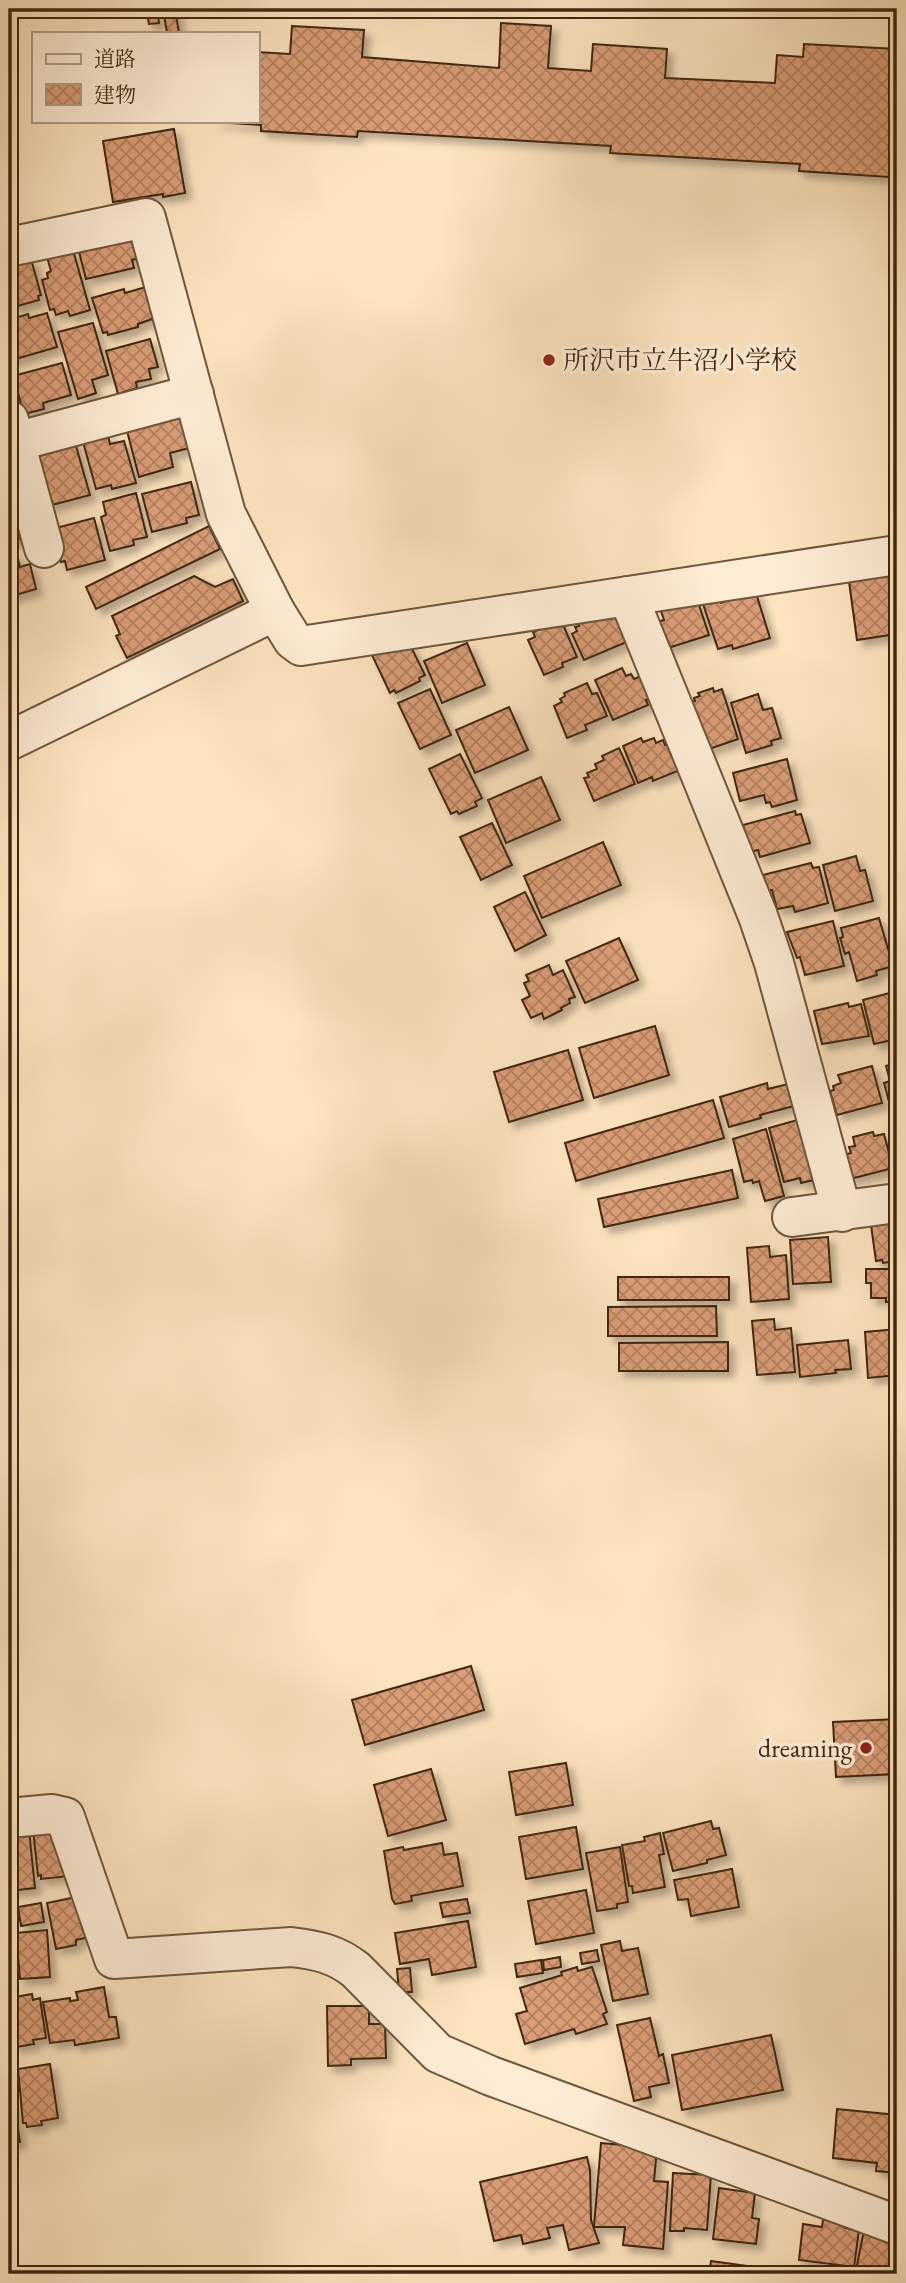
<svg xmlns="http://www.w3.org/2000/svg" width="906" height="2283" viewBox="0 0 906 2283" font-family="'EB Garamond','Noto Serif JP',serif">
<defs>
<pattern id="building-cross-hatch" width="8" height="8" patternUnits="userSpaceOnUse" patternTransform="scale(1.75)"><rect width="8" height="8" fill="#da9d77"/><path d="M0 0l8 8M0 8l8-8" fill="none" stroke="#b28060"/></pattern>
<filter id="shadow"><feDropShadow dx="6" dy="6" stdDeviation="3.5" flood-color="#0004"/></filter>
</defs>
<rect width="100%" height="100%" fill="#fde4bf"/>
<filter id="stains"><feTurbulence type="fractalNoise" baseFrequency=".00286" numOctaves="4"/><feColorMatrix values="0 0 0 0 .2 0 0 0 0 .09 0 0 0 0 .02 0 0 0 .5 -.17"/></filter>
<radialGradient id="worn" r=".72"><stop offset=".6" stop-color="#630" stop-opacity="0"/><stop offset="1" stop-color="#630" stop-opacity=".3"/></radialGradient>
<g fill="url(#building-cross-hatch)" stroke="#41270f" stroke-width="2" filter="url(#shadow)">
<path d="M146,9h11l2,14 -10,1z"/>
<path d="M163,9h12l4,24h-12z"/>
<path d="M501,23l50,3 -3,42 43,3 2,-27 74,5 -2,29 110,5 2,-28 26,2 1,-13 93,5 -8,128 -90,-6 1,-7 -190,-11 1,-7 -253,-15 -1,6 -96,-6v-6l-47,-3 43,-1v-69l33,2 2,-28 72,4 -2,27 137,11z"/>
<path d="M174,129l11,64 -22,4v-3l-50,8 -10,-61z"/>
<path d="M132,235l11,22 -11,3 2,8 -48,11 -8,-31z"/>
<path d="M73,250l17,60 -20,6 -2,-5 -12,4 -2,-6 -4,1 -8,-30 6,-2 -1,-5 4,-2 -4,-14z"/>
<path d="M31,259l10,36 -3,1 1,4 -25,7 -2,-5 -3,1v-38z"/>
<path d="M146,287l9,31 -17,6v3l-30,8 -1,-3 -4,1 -11,-35 32,-9 1,4z"/>
<path d="M47,313l10,34 -48,14v-41l19,-6 1,4z"/>
<path d="M93,323l15,52 -16,5 4,13 -18,6 -20,-67z"/>
<path d="M150,339l8,28 -9,2 2,10 -15,3 1,6 -19,6 -12,-43z"/>
<path d="M62,363l9,32 -28,8 1,6 -20,5 -11,-38z"/>
<path d="M184,412l9,35 -23,6 3,14 -34,10 -13,-50z"/>
<path d="M108,435l2,9 14,-3 12,42 -24,6 -1,-4 -15,4 -13,-47z"/>
<path d="M74,439l16,56 -42,11 -10,-37 5,-1 -4,-12 19,-5 -2,-7z"/>
<path d="M191,482l8,33 -13,3 1,5 -35,9 -10,-38z"/>
<path d="M136,493l11,44 -14,3 1,5 -24,6 -9,-34 5,-2 -3,-13z"/>
<path d="M13,501l11,36 -15,5v-39z"/>
<path d="M94,518l11,42 -38,10 -2,-9 -4,1 -4,-15 -1,-19z"/>
<path d="M209,526l11,23 -124,60 -10,-22z"/>
<path d="M17,555l3,12 10,-3 6,25 -27,8v-40z"/>
<path d="M897,567v67l-40,6 -9,-66z"/>
<path d="M194,576l21,11 18,-8 10,22 -116,57 -11,-22 4,-2 -8,-18z"/>
<path d="M755,590l15,48 -37,11 -1,-4 -14,4 -15,-45 17,-5 1,4z"/>
<path d="M688,601l10,1 11,33 -44,14 -9,-27 8,-2 -3,-9z"/>
<path d="M618,614l11,27 -45,19 -12,-26 5,-3 -2,-4 4,-1 -2,-5z"/>
<path d="M561,620l16,37 -15,6 1,4 -19,8 -16,-35 7,-3 -2,-5z"/>
<path d="M409,643l16,32 -6,3 1,3 -24,12 -2,-3 -4,3 -18,-38 20,-10z"/>
<path d="M467,643l18,42 -43,18 -18,-42z"/>
<path d="M622,668l4,8 5,-2 3,5 7,-3 10,23 -5,1 2,5 -35,15 -18,-40z"/>
<path d="M587,683l5,11 5,-1 10,23 -22,9 2,5 -20,8 -13,-32 8,-4 -2,-3 5,-3 -1,-3z"/>
<path d="M713,688l1,4 8,-3 16,50 -32,11 -18,-47 7,-2 -1,-3 6,-2 -2,-3z"/>
<path d="M430,689l21,46 -31,14 -22,-46z"/>
<path d="M758,694l5,16 9,-2 9,30 -10,3 1,4 -26,8 -15,-50z"/>
<path d="M509,707l19,43 -53,23 -19,-43z"/>
<path d="M641,738l2,4 11,-4 2,5 7,-3 2,5 4,-2 11,27 -27,11 -1,-4 -14,6 -15,-37z"/>
<path d="M619,748l16,36 -41,17 -10,-23 5,-1 -2,-4 10,-4 -2,-5 9,-4 -2,-4z"/>
<path d="M460,754l22,44 -7,4 2,4 -18,8 -2,-3 -6,3 -22,-45z"/>
<path d="M787,759l10,41 -25,7 -2,-5 -4,1 -2,-8 -24,6 -7,-28z"/>
<path d="M541,777l19,43 -54,23 -18,-43z"/>
<path d="M795,811l1,4 5,-1 9,29 -50,14 -2,-7 -8,2 -7,-27z"/>
<path d="M492,823l20,42 -31,15 -21,-43z"/>
<path d="M603,842l18,43 -79,33 -18,-42z"/>
<path d="M856,856l4,15 5,-1 8,31 -38,10 -12,-46z"/>
<path d="M811,863l2,5 6,-1 9,36 -33,9 -2,-6 -16,3 -5,-19 -5,1 -4,-16z"/>
<path d="M525,892l21,43 -31,16 -21,-44z"/>
<path d="M879,918l14,48 -17,5 1,4 -20,6 -8,-29 -4,2 -5,-16 3,-1 -2,-9z"/>
<path d="M833,921l11,45 -39,9 -5,-18 -3,1 -10,-26z"/>
<path d="M619,938l19,42 -53,23 -19,-42z"/>
<path d="M549,965l4,10 10,-5 12,27 -6,2 1,4 -9,5 1,2 -18,9 -2,-6 -11,5 -9,-18 8,-4 -6,-13 5,-2 -3,-6z"/>
<path d="M897,991v51l-4,2 -1,-4 -18,4 -11,-44z"/>
<path d="M848,1003l1,4 12,-3 8,32 -47,8 -8,-33z"/>
<path d="M655,1026l14,49 -75,23 -15,-50z"/>
<path d="M568,1050l15,50 -74,22 -15,-50z"/>
<path d="M897,1059v53l-5,1 -8,-30 6,-2 -4,-15 10,-3 -1,-3z"/>
<path d="M872,1066l10,37 -45,12 -7,-24 4,-1 -1,-4 8,-3 -3,-8z"/>
<path d="M767,1083l1,6 20,-5 6,22 -34,9 1,3 -32,9 -9,-30z"/>
<path d="M713,1100l11,38 -148,43 -11,-38z"/>
<path d="M801,1119l17,60 -17,4 -1,-5 -16,4 -15,-54z"/>
<path d="M766,1129l18,67 -19,5 -6,-20 -6,2 -1,-3 -8,2 -11,-43z"/>
<path d="M873,1132l1,4 10,-2 9,34 -43,11 -7,-24 8,-2 -2,-6 6,-1 -2,-9z"/>
<path d="M732,1170l6,28 -134,29 -6,-28z"/>
<path d="M897,1221v40l-14,2 -1,-3 -6,1 -5,-36z"/>
<path d="M828,1237l3,45 -38,2 -3,-44z"/>
<path d="M769,1246l1,11 16,-2 3,44 -38,3 -4,-54z"/>
<path d="M866,1269h31v33h-11v-4h-15v-15h-5z"/>
<rect x="618" y="1277" width="111" height="23"/>
<path d="M716,1306l1,30h-109v-29z"/>
<path d="M774,1319l1,11 16,-2 4,44 -38,3 -5,-54z"/>
<path d="M897,1329v46l-29,3 -3,-46z"/>
<path d="M848,1340l3,29 -16,1 1,3 -36,4 -3,-32z"/>
<path d="M728,1342v29h-109v-28z"/>
<path d="M471,1666l13,44 -119,35 -13,-45z"/>
<path d="M897,1719v55l-61,3 -3,-55z"/>
<path d="M566,1763l7,42 -57,10 -7,-43z"/>
<path d="M431,1769l15,51 -58,16 -14,-51z"/>
<path d="M711,1821l2,8 6,-1 7,27 -19,5v3l-34,8 -10,-38z"/>
<path d="M576,1827l7,42 -57,10 -7,-42z"/>
<path d="M33,1829l25,1 12,46 -29,3v-4l-3,1z"/>
<path d="M29,1830l6,58 -26,3v-58z"/>
<path d="M660,1833l4,21 -5,1 6,32 -32,6 -1,-7h-3l-7,-41 23,-4 -1,-4z"/>
<path d="M442,1843l2,12 13,-2 6,33 -52,10 1,5 -17,3 -3,-5 -8,-48 19,-4 1,3z"/>
<path d="M620,1847l8,55 -11,2v4l-20,3 -11,-58z"/>
<path d="M732,1869l7,38 -48,9 -3,-17 -10,1 -4,-20z"/>
<path d="M586,1890l8,43 -58,11 -8,-43z"/>
<path d="M81,1896l8,41 -13,3v5l-20,4 -9,-46z"/>
<path d="M467,1899l3,14 -27,4 -3,-14z"/>
<path d="M41,1903l3,19 -23,4 -3,-19z"/>
<path d="M468,1921l8,46 -44,8 -3,-16 -29,5 -5,-31z"/>
<path d="M47,1930l3,47 -30,2 -4,-46z"/>
<path d="M620,1941l2,10 16,-3 10,46 -35,7 -12,-56z"/>
<path d="M597,1950l2,11 -17,3 -2,-11z"/>
<path d="M560,1957l1,10 -17,3 -1,-10z"/>
<path d="M541,1960l2,13 -26,4 -2,-13z"/>
<path d="M577,1967l1,4 14,-4 15,45 -4,2 4,10 -31,10 -2,-5 -49,15 -9,-30 11,-3 -7,-23 42,-13 -1,-3z"/>
<path d="M410,1968l2,24h-13l-2,-23z"/>
<path d="M104,1987l5,30h7l3,21 -44,7 -1,-5 -24,3 -7,-41 27,-4v3l8,-1 -2,-8z"/>
<path d="M32,1994l1,6 7,-2 6,40 -13,2 1,4 -18,3 -1,-5 -4,1 -2,-13v-32z"/>
<path d="M327,2006h42v18h16l1,34 -35,1v6l-23,1z"/>
<path d="M650,2018l9,38 4,-2 6,29 -20,4 2,10 -17,4 -17,-76z"/>
<path d="M771,2035l12,55 -101,20 -10,-55z"/>
<path d="M50,2064l8,54 -17,3 1,4 -15,2 -1,-4h-3l-5,-54z"/>
<path d="M13,2098l7,44 -11,2v-45z"/>
<path d="M837,2109l60,6v58l-21,-2 1,-8 -44,-5z"/>
<path d="M601,2143l56,5 -3,33 14,1 -5,67 -40,-4 2,-18h-31z"/>
<path d="M587,2157l3,13 1,50 8,23 -30,7 -6,-25 -16,3 3,10 -27,6 -2,-9 -27,6 -14,-59z"/>
<path d="M673,2173l38,2 -4,55 -23,-2v3h-14z"/>
<path d="M719,2188l36,5 -3,25 7,1 -3,25 -43,-5z"/>
<path d="M823,2219l23,2 -1,7 14,2 -5,37 -55,-7 4,-36 19,3z"/>
<path d="M864,2230l28,10 -2,10 7,2 -1,22h-16l-24,-4z"/>
<path d="M711,2261l37,5 -1,8h-38z"/>
</g>
<g fill="none" stroke-linecap="round" stroke-linejoin="round">
<g stroke="#70563b" stroke-width="42">
<g id="minor">
<path d="M9,247l137,-29 80,296 49,97 18,29 8,6 596,-91"/>
<path d="M9,420l35,128"/>
<path d="M15,442l179,-48"/>
<path d="M628,596l130,320 16,47 68,249"/>
<path d="M9,741l266,-130"/>
<path d="M792,1217l105,-14"/>
<path d="M9,1818l43,-4 13,3 49,142 177,-12c26,3 45,7 65,23l82,83 53,23 406,149"/>
</g>
</g>
<use href="#minor" stroke="#feedd5" stroke-width="38"/>
</g>
<g fill="#8f2418" stroke="#feedd5" stroke-width="2.5">
<circle cx="549" cy="360" r="7"/>
<circle cx="866" cy="1748" r="7"/>
</g>
<g text-anchor="middle" stroke-width="7" stroke-linejoin="round" paint-order="stroke">
<g font-size="26" fill="#41270f" stroke="#feedd5" text-anchor="start">
<text x="563" y="369">所沢市立牛沼小学校</text>
<text x="852" y="1757" text-anchor="end">dreaming</text>
</g>
</g>
<rect width="906" height="2283" fill="none" stroke="#fde4bf" stroke-width="35"/>
<rect x="10" y="10" width="885" height="2262" fill="none" stroke="#41270f" stroke-width="3.5"/>
<rect x="18" y="18" width="871" height="2248" fill="none" stroke="#41270f" stroke-width="2"/>
<rect x="32" y="32" width="228" height="91" fill="#feedd5" stroke="#b29e86" stroke-width="2"/>
<rect x="46" y="54" width="35" height="10" fill="#feedd5" stroke="#b29e86" stroke-width="2"/>
<text x="94" y="66" font-size="21" fill="#41270f">道路</text>
<rect x="46" y="84" width="35" height="21" fill="url(#building-cross-hatch)" stroke="#b29e86" stroke-width="2"/>
<text x="94" y="102" font-size="21" fill="#41270f">建物</text>
<rect width="100%" height="100%" filter="url(#stains)"/>
<rect width="100%" height="100%" fill="url(#worn)"/>
</svg>
